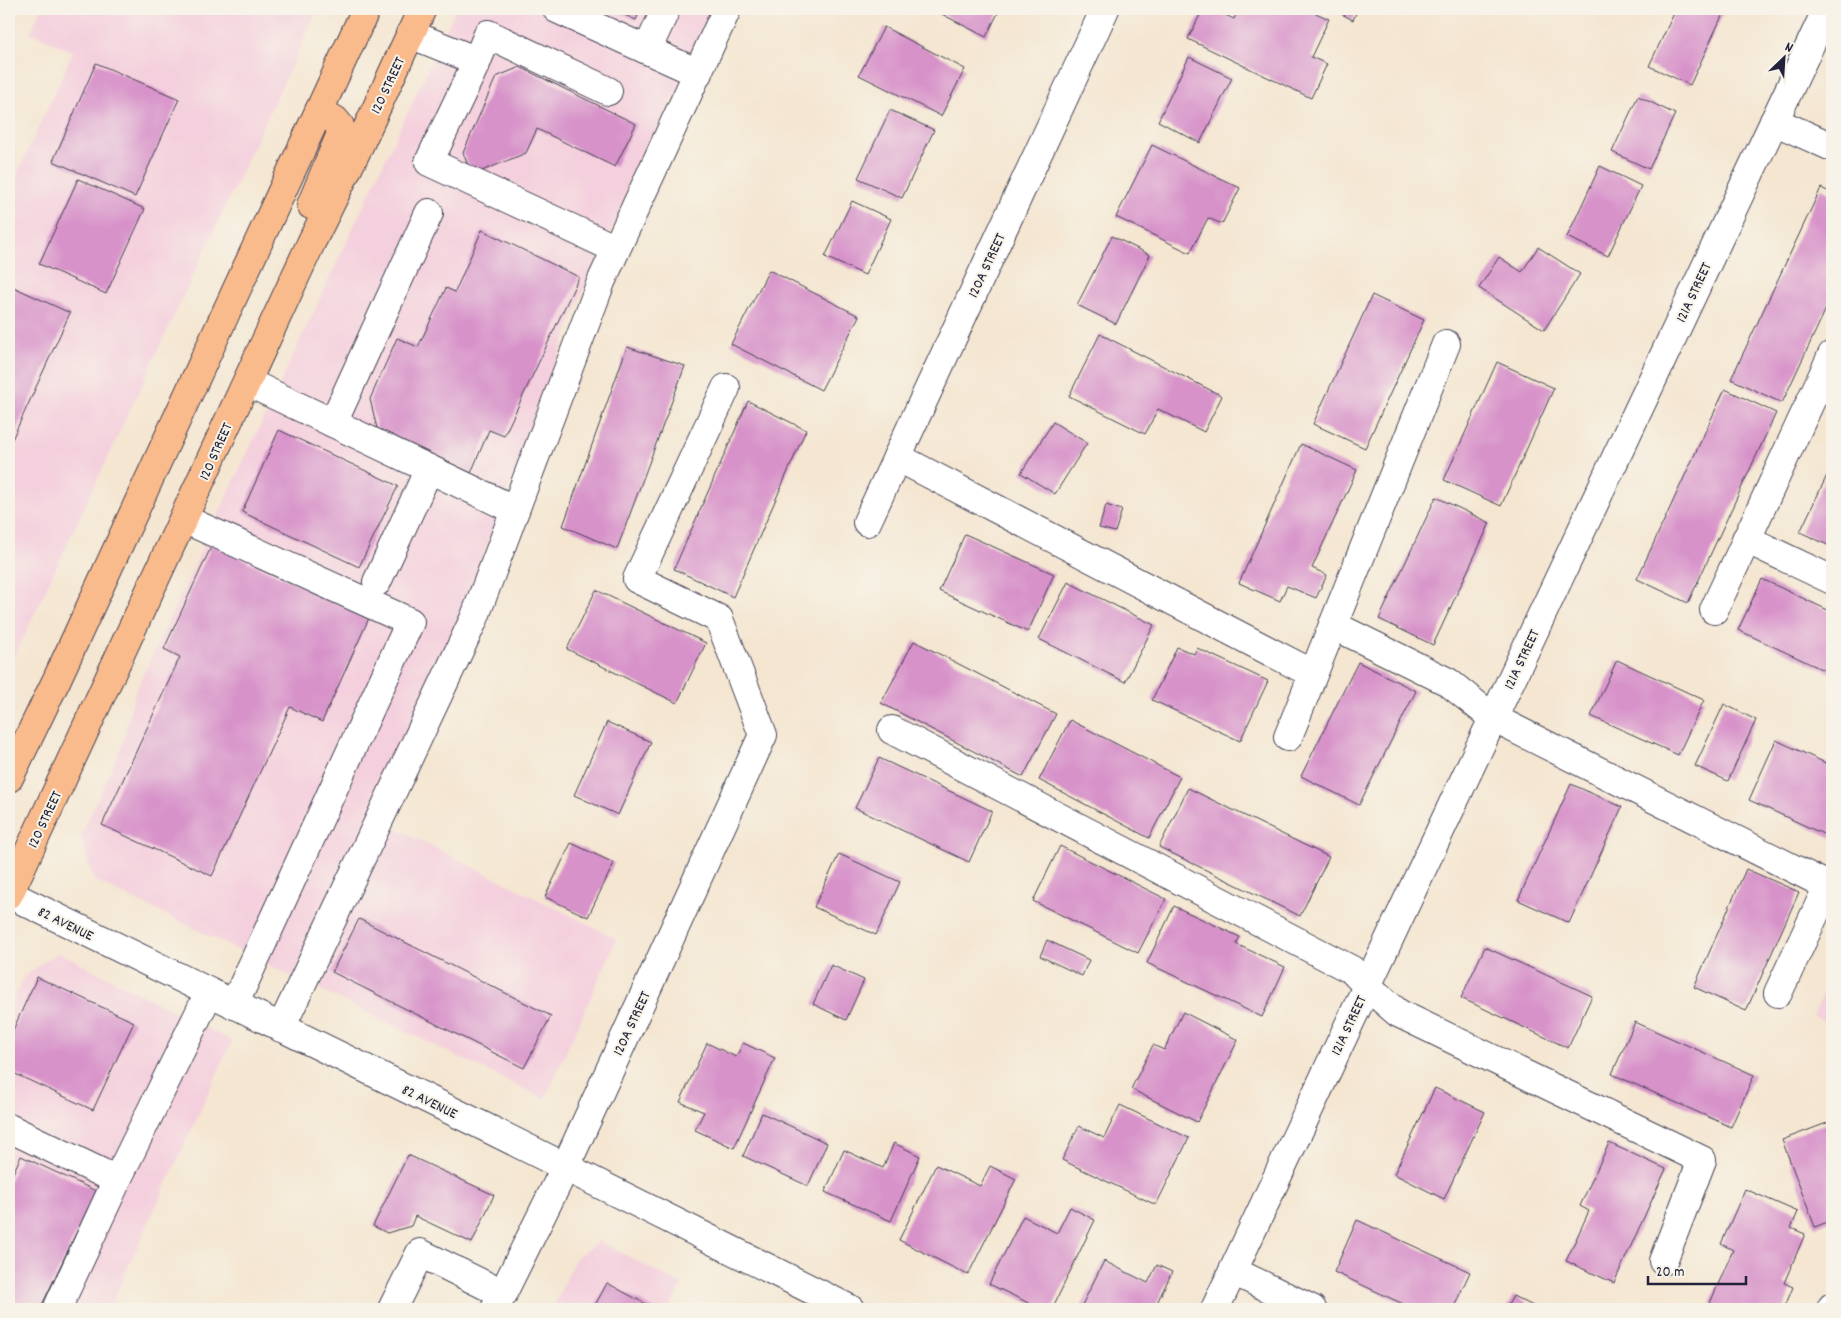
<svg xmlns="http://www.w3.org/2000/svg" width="1841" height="1318" viewBox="0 0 1841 1318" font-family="Dekko,sans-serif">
<rect width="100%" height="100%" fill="#f7f3e8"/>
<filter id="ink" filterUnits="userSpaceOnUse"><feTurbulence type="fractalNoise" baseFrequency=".02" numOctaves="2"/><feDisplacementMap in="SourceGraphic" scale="10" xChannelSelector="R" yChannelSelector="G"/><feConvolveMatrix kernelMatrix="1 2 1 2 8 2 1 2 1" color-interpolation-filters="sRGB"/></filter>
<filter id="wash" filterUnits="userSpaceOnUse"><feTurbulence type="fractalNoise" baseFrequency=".0096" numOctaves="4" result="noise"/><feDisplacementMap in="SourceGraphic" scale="20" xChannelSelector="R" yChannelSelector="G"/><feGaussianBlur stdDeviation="1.12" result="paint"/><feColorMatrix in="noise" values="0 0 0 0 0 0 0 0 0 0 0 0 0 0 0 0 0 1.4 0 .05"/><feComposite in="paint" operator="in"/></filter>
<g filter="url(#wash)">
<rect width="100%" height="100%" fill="#f4e6d1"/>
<g fill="#f4cfdd">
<path d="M41,9h277l-309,659v-476l64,-140 -43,-20z"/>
<path d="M456,9h258l-133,287 -131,347 -79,173 246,123 -72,160 -451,-219 -14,-43 42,-91 13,-54z"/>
<path d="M58,952l174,89 -123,268h-100v-299l15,-33z"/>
<path d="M1832,974v51l-19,-9z"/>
<path d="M599,1241l83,44 -13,24h-117l24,-51z"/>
</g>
<g id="blocks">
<g fill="#d792c9">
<path d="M611,9h30l-5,11z"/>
<path d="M932,9h68l-14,28z"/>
<path d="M1203,9h9l22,10 4,-10h69l22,10 -18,38 16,7 -16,34 -123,-59z"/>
<path d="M1332,9h26l-5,11z"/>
<path d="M1676,9h36l11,5 -33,71 -41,-19z"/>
<path d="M884,27l81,42 -24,47 -82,-41z"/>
<path d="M1189,57l43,21 -32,65 -42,-22z"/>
<path d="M96,63l83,36 -44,98 -82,-36z"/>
<path d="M520,67l116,57 -21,43 -78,-38 -11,24 -54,22 -9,-22 33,-76z"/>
<path d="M1638,96l37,18 -26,55 -37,-17z"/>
<path d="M890,110l44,20 -32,68 -44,-20z"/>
<path d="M1152,145l88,43 -18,36 -14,-6 -18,35 -74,-36z"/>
<path d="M1600,166l41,20 -33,70 -41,-19z"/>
<path d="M78,179l67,30 -39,85 -67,-30z"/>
<path d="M1821,188l11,5v103l-50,107 -51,-24z"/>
<path d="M852,201l39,18 -26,56 -40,-18z"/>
<path d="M482,230l97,47 -75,159 -15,-6 -18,43 -94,-45 -7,-29 27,-61 21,9 28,-59 9,4z"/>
<path d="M1112,236l38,19 -34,69 -39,-19z"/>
<path d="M1538,247l42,27 -36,56 -65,-42 20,-31 23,15z"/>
<path d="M769,270l90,46 -38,74 -90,-46z"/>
<path d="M9,285l61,28 -61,133z"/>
<path d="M1372,295l52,25 -59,128 -52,-24z"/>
<path d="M1100,334l122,62 -18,36 -46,-23 -13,25 -76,-38z"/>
<path d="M627,347l58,19 -68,183 -54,-23z"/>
<path d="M1497,362l57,26 -53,118 -57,-26z"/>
<path d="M1725,389l51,24 -88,190 -51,-24z"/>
<path d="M748,401l58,29 -73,167 -59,-28z"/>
<path d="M1053,422l34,21 -32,51 -34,-21z"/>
<path d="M279,430l119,56 -39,81 -117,-55z"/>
<path d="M1301,444l56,26 -45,98 15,7 -11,23 -29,-12 -7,15 -41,-18z"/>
<path d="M1832,465v82l-32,-15z"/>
<path d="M1436,497l54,26 -57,122 -54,-26z"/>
<path d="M1106,505l16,5 -7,22 -16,-4z"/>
<path d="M965,534l89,40 -26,58 -89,-41z"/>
<path d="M212,545l157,73 -47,104 -32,-15 -78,169 -110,-51 78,-168 -16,-8z"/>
<path d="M1762,579l70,33v62l-94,-44z"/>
<path d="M1068,582l86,43 -29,57 -86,-43z"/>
<path d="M596,590l110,53 -29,60 -110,-54z"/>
<path d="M914,641l142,73 -33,63 -142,-74z"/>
<path d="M1177,647l17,7 3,-6 71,33 -28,60 -88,-41z"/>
<path d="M1617,660l87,40 -26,55 -87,-39z"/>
<path d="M1358,662l58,29 -57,114 -58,-29z"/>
<path d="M1724,704l32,16 -28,61 -33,-15z"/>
<path d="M1070,720l110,57 -31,61 -110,-58z"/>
<path d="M607,722l44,20 -33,73 -44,-20z"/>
<path d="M1776,740l56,26v72l-83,-38z"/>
<path d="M879,758l113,53 -23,51 -114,-54z"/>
<path d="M1571,784l51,23 -53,116 -51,-23z"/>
<path d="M1188,788l141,69 -29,59 -141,-69z"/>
<path d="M571,843l43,20 -26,54 -43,-20z"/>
<path d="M1060,846l106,53 -28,54 -105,-52z"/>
<path d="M839,854l61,28 -24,53 -62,-28z"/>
<path d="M1746,869l53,23 -53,119 -52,-24z"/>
<path d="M1174,906l66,31 -4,7 49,23 -23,50 -115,-54z"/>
<path d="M359,919l192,97 -27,52 -192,-96z"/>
<path d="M1047,940l42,20 -7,16 -42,-20z"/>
<path d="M1485,947l107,49 -24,52 -107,-50z"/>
<path d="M831,965l33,15 -18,40 -33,-16z"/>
<path d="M37,977l97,45 -41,88 -84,-39v-32z"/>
<path d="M1183,1012l55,28 -41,82 -66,-33 22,-44 11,5z"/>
<path d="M1635,1022l119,53 -23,52 -119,-53z"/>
<path d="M707,1043l29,14 7,-14 32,15 -41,90 -39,-18 9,-18 -24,-10z"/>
<path d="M1435,1088l50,24 -41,87 -50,-25z"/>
<path d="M1120,1105l69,33 -33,67 -94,-45 17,-34 25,12z"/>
<path d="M762,1113l65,30 -19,43 -65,-30z"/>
<path d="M1832,1121v99l-17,7 -33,-87z"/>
<path d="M894,1143l26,13 -29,65 -66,-29 19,-42 39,18z"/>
<path d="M1609,1143l57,26 -52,114 -48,-22 23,-50 -9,-5z"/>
<path d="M408,1155l86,40 -22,48 -57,-27 -4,10 -24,7 -14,-7z"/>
<path d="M21,1156l75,35 -56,118h-31v-127z"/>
<path d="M936,1165l44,21 10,-20 26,13 -48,96 -69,-35z"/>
<path d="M1745,1189l53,23 -7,16 14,6 -21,49 9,4 -9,22h-60l-14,-6 23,-53 -12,-6z"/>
<path d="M1070,1207l25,13 -43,89h-11l-52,-25 34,-68 34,17z"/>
<path d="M1357,1220l113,52 -17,37h-39l-80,-37z"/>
<path d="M1104,1261l44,22 9,-18 15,7 -18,37h-74z"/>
<path d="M607,1283l48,26h-62z"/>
<path d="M1513,1296l26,13h-33z"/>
</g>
</g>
</g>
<g filter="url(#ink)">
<use href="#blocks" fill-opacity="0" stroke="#423f52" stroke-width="1"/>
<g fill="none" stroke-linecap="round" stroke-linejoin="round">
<g stroke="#423f52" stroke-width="30">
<g id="minor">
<path d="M557,9l90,41 19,-41"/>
<path d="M410,34l67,27 11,-27 120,57"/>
<path d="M647,50l51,23"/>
<path d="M477,61l-48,101 187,87"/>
<path d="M1774,121l58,26"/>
<path d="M247,382l268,128"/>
<path d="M333,423l96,-210"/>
<path d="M897,457l416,217"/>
<path d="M184,519l226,103 -176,383"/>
<path d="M867,522l238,-513"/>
<path d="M1746,539l86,41"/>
<path d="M377,582l52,-113"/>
<path d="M1714,610l118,-255"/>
<path d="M1333,625l115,57 45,36 335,168 -50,107"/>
<path d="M892,730l460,240 15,16 31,27 304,147 -39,101"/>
<path d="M1288,737l158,-393"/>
<path d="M9,894l482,236 359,179"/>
<path d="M281,1028l193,-409 127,-337 126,-273"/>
<path d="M9,1128l108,52 92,-187"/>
<path d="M1233,1271l79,38"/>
<path d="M57,1309l60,-129"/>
<path d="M392,1309l28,-56 83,41"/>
<path d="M495,1309l70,-141 198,-433 -44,-116 -82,-40 89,-191"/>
<path d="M1215,1309l612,-1300"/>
<path d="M1831,1309l1,-2"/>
</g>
</g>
<g stroke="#423f52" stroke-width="30">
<g id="major">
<path d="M311,205l29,-69v-10l-5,-6 -16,-9"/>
<path d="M9,778l48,-99 309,-670"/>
<path d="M9,894l302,-651 48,-97 63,-137"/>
</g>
</g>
<use href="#minor" stroke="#fff" stroke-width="28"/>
<use href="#major" stroke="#fabb8c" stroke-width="28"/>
</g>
</g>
<g text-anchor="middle" stroke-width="4" stroke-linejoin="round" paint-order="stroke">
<g font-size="15" fill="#22223b" stroke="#f7f3e8">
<text transform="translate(387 85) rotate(-65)" y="5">120 STREET</text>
<text transform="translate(986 265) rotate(-65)" y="5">120A STREET</text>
<text transform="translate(1693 292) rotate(-65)" y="5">121A STREET</text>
<text transform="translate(215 451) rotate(-66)" y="5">120 STREET</text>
<text transform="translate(1521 659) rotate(-65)" y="5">121A STREET</text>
<text transform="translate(44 819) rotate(-65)" y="5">120 STREET</text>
<text transform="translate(66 923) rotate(26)" y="5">82 AVENUE</text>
<text transform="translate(631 1023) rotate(-65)" y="5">120A STREET</text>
<text transform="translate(1348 1025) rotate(-65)" y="5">121A STREET</text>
<text transform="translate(430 1101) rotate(26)" y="5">82 AVENUE</text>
</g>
</g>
<rect width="1841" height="1318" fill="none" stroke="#f7f3e8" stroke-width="30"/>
<g transform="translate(1784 58) rotate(25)" stroke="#f7f3e8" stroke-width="4" paint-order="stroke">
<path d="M0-4L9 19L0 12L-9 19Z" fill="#22223b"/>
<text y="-8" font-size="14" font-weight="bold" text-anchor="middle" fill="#22223b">N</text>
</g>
<path d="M1648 1276v8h98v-8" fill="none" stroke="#22223b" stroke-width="2.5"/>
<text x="1656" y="1276" font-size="15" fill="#22223b" stroke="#f7f3e8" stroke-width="4" paint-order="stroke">20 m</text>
</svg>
